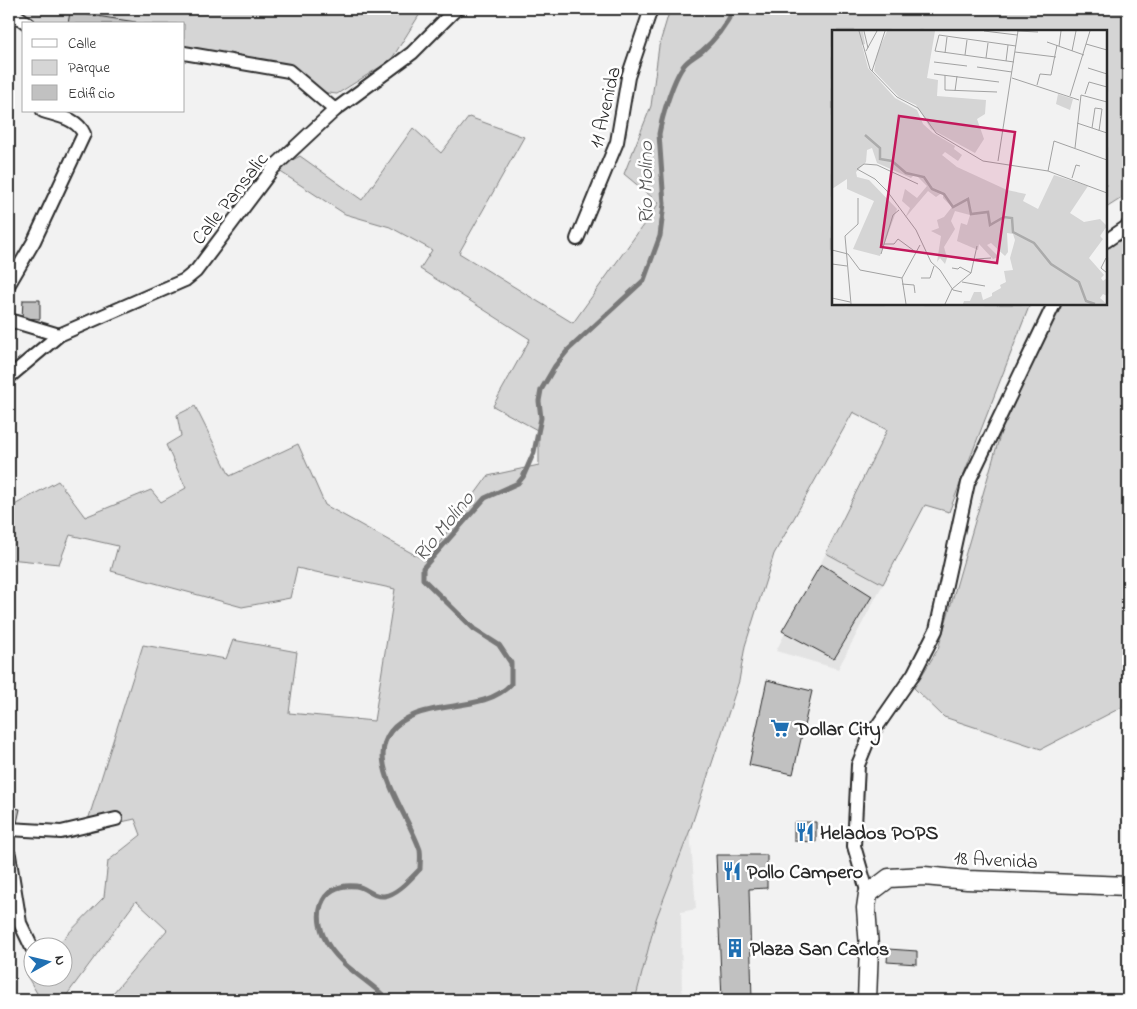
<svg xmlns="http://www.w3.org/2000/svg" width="1137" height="1009" viewBox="0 0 1137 1009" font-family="'Indie Flower',sans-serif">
<rect width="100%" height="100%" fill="#f2f2f2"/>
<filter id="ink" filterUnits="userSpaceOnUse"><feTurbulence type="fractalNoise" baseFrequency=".02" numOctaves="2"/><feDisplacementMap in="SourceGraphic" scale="10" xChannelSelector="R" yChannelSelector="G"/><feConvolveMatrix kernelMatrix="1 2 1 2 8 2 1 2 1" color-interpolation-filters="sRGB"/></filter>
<g filter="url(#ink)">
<g fill="#e3e3e3">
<path d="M826,553l57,31 -45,85 -62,-18z"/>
<path d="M690,830l6,79 -15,3 1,88h-47l21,-81z"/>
</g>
<g fill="#d5d5d5" stroke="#808080">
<path d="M9,9h414l-32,51 -54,34 -18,-2 -35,-17 -100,-22v-29h-158z"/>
<path d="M670,9h458v185l-22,14v-177h-273v273h197l-81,208 -24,-7 -42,79 -57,-31 61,-123 -34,-18 -79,142 -29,92 -6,35 -49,149 -34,89 -21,81h-528l60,-70 -31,-29 -73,99h-22l-14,-24 5,-5v5h30v-30h-6l48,-49 4,-36 33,-26 -6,-16 -50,11 58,-185 83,14 7,-19 64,12 -8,61 85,8 21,-132 -98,-21 -7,30 -48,9 -131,-36 7,-25 -48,-11 -11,29 -50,-5v-51l49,-27 27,36 66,-27 10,12 25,-14 -20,-43 15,-9 -4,-21 18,-9 35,70 68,-32 27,61 101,56 62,-85 51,-11v-34l-46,-25 37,-67 -110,-70 12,-19 -42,-23 -45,-13 -69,-45 24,-13 62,44 51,-72 28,25 28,-36 55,20 -65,116 114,70 86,-120 -35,-29 27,-68 8,-60z"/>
<path d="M1128,214v490l-87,45 -97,-32 -30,-29 24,-39 78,-269 40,-76h50v-66z"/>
</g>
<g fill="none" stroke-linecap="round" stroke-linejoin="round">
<path stroke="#787878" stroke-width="5" d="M388,1000c-18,-19 -44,-31 -59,-54 -18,-26 -12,-64 27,-60 10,1 15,11 28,10 14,-2 27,-18 36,-27 0,-6 1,-13 0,-19 -14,-43 -72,-108 -6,-135 30,-13 73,-5 97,-31v-21l-12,-18 -25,-16 -51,-50v-11l62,-70 33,-15 5,-6 11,-25 7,-34 -2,-17 2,-11 14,-24 13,-16 76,-70 16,-44 4,-32 -5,-70c3,-17 15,-59 27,-71 5,-5 11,-8 16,-12 14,-12 24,-26 32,-42"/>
</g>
<g fill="#c1c1c1" stroke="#2b2b2b">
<path d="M70,12l66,10v2h-68z"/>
<path d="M23,300h17v19l-18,-1z"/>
<path d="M821,564l51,32 -38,63 -52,-28z"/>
<path d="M767,680l45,11 -19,83 -44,-9z"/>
<path d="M10,807l10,2 -3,14 -8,-3z"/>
<path d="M794,822h22v20l-22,-1z"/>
<path d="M716,855h51v33l-18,1 3,111h-30z"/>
<path d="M888,949l29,2v13l-30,-2z"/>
</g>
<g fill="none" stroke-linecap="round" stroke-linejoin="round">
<g stroke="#2b2b2b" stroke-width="16">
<g id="street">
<path d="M9,13l5,1 14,10"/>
<path d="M184,53l105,18 46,39"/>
<path d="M577,239l40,-97 11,-65 23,-68"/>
<path d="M1106,241l22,-15"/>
<path d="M9,284l25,-43 50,-107c-7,-16 -26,-18 -41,-23"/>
<path d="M9,320l50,15"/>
<path d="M9,377l50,-42 126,-55 11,-9 78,-104 61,-57 77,-57 44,-44"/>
<path d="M9,829l52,3 55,-13"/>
<path d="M9,855l11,68 12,25"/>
<path d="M868,894l-14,-48 4,-81 11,-27 45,-65 22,-43 32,-147 86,-179"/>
</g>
</g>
<g stroke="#2b2b2b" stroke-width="21">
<path id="secondary" d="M867,1000l2,-53 -3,-39 2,-14 21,-16 35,-2 43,4 161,6"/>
</g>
<use href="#street" stroke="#fff" stroke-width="12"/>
<use href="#secondary" stroke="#fff" stroke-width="18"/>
</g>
</g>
<defs>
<g id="supermarket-bare" transform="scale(1.5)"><path d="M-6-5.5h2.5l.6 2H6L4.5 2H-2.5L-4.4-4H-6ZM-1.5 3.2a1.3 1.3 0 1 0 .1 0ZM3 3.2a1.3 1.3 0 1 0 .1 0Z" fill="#1f6fb2" stroke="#fff" stroke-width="2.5" paint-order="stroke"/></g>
<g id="restaurant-bare" transform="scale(1.5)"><path d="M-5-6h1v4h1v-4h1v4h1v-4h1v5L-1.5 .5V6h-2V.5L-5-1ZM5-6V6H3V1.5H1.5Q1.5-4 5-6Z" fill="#1f6fb2" stroke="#fff" stroke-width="2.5" paint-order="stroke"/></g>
<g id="building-bare" transform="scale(1.5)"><path d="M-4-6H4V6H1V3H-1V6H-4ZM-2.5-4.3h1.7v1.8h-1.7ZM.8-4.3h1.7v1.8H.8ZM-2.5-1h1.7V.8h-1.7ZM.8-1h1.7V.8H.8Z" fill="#1f6fb2" stroke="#fff" stroke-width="2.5" paint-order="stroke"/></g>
</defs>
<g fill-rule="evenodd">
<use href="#supermarket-bare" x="780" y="728"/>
<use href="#restaurant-bare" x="805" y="832"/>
<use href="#restaurant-bare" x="732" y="871"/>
<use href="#building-bare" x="735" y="948"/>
</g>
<g text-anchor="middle" stroke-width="5" stroke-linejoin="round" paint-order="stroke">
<g font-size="20" fill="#2b2b2b" stroke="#fff">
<text transform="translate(604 107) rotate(-77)" y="7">11 Avenida</text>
<text transform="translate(229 198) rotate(-52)" y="7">Calle Pansalic</text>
<text transform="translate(996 859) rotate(3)" y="7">18 Avenida</text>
</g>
<g font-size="20" font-weight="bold" fill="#2b2b2b" stroke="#fff" text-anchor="start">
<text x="795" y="735">Dollar City</text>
<text x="820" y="839">Helados POPS</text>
<text x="747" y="878">Pollo Campero</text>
<text x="750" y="955">Plaza San Carlos</text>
</g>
<g font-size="21" font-style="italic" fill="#585858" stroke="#fff">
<text transform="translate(645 183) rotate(-90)" y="7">Río Molino</text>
<text transform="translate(443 526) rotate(-51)" y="7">Río Molino</text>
</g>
</g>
<g transform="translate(832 30)">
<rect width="275" height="275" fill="#f2f2f2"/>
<path d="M0,1h31l2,13 -3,1 6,23 27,30 22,12 6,14 10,9 22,13 -1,3 8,6 -4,6 -13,-9 -3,3 15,12 50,23 19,4 -3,7 15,8 16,-34 34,11 -18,27 14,9 16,-3 7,7 -7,10 3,3 -14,19 15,17 -3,3 2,3 4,-3v18l-4,-2 -3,4 7,6h-144l1,-3h6l4,-9h7l2,8 9,-4v-3l9,-5 -1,-3 6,-3 -2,-11 9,-1 -3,-12 5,-18 -2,-6 -6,-1 1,19 -3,4 -14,-13 -4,2 12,12 -6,2 -14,-15 -1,6 -21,-9 4,-18 6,2 3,-10 -15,-4 -4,10 4,8 -11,18 3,11 -2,6 -5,-6 -3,4 4,-26 -10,-5 8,-3 -2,-8 7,-3 8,-10 -9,-9v-6l-7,5 -8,-6 -23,27 5,-10 -8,-7 3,-12 12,9 10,-12 -12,-12 -4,4 -34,-15 -5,-15 -5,2 -1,12 -10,10 1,5 12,3 28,29 -17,47 -27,-7 21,-48 -27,-12v-10l-15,10zM55,1h48l-8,47 11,2 -1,16 49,4 -1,14 -8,5 7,20 -9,14 -44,-24 -15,-24 -17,-8 -25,-26 3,-17zM226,64l15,5 -3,11 -14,-6z" fill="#d5d5d5"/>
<path fill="none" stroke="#ababab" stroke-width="2.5" d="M33,105l15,13v11l12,2 14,12 18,4 8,12 12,5 9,13 15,-8 3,15 17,-2 2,13 14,-8 8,1 1,14 21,11 17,21 28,18 7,19 9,3"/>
<path fill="none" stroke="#a2a2a2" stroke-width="1" d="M27,1l11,38 27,28 21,11 18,25 47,28 65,10 59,22M32,1l4,17M152,1l33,4M185,1l21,1M215,12l37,13M254,14l21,6M227,16l2,-15M34,21l11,-20M240,21l4,-20M183,22l41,5M113,23l2,-16M133,25l2,-15M154,28l2,-15M174,31l2,-16M102,32l33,4M182,32l-79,-11 4,-16 77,11M145,37l35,5M256,38l19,6M40,41l13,-40M102,44l65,8M113,45v15l52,2M180,48l67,22M205,55l3,-11 11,1 6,-30M123,61l2,-15M253,64l4,-12 18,5M238,66l20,-65M245,93l30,10M260,98l3,-20 7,1 -3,22M243,118l6,-53 26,7M166,131l20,-130M25,139l18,10 12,12 29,39 15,32 9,8 13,20 9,2M25,139l7,-5 13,1 41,19M216,141l6,-30 53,19M240,148l4,-13 4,1M52,214h10l4,-5 19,14M0,220l16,4 12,16 42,8M49,224l12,-39 6,-5M274,228l-5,10 6,5M144,229l15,-1M0,234l15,2M120,238l6,1 2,-2 11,6M89,248h9l4,-12M130,252l23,4M70,254l12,1 1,8M0,268l18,4M19,274l-6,-68 13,-12v-26M74,274l-4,-26 18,-33M113,274l7,-15 19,-16 6,-27"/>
<path fill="#c2185b" fill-opacity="0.15" stroke="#c2185b" stroke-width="2.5" d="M67,86l116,16 -18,131 -116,-16z"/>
<rect width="275" height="275" fill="none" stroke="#2b2b2b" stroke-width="2.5"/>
</g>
<rect width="1137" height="1009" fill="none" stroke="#fff" stroke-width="30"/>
<rect x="15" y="15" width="1107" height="979" fill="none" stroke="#2b2b2b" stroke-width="2" filter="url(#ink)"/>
<rect x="22" y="22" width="162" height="90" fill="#ffffff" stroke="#aaaaaa"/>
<rect x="32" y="39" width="25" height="8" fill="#ffffff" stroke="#aaaaaa"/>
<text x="68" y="48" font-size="15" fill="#2b2b2b">Calle</text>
<rect x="32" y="60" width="25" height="15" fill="#d5d5d5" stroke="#aaaaaa"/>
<text x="68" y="72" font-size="15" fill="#2b2b2b">Parque</text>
<rect x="32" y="85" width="25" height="15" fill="#c1c1c1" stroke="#aaaaaa"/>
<text x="68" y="98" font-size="15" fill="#2b2b2b">Edificio</text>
<g transform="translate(48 962) rotate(82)"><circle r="24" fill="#ffffff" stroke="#aaaaaa"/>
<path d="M0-4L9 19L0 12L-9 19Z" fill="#1f6fb2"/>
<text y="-8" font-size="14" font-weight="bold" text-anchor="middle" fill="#2b2b2b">N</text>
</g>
</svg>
